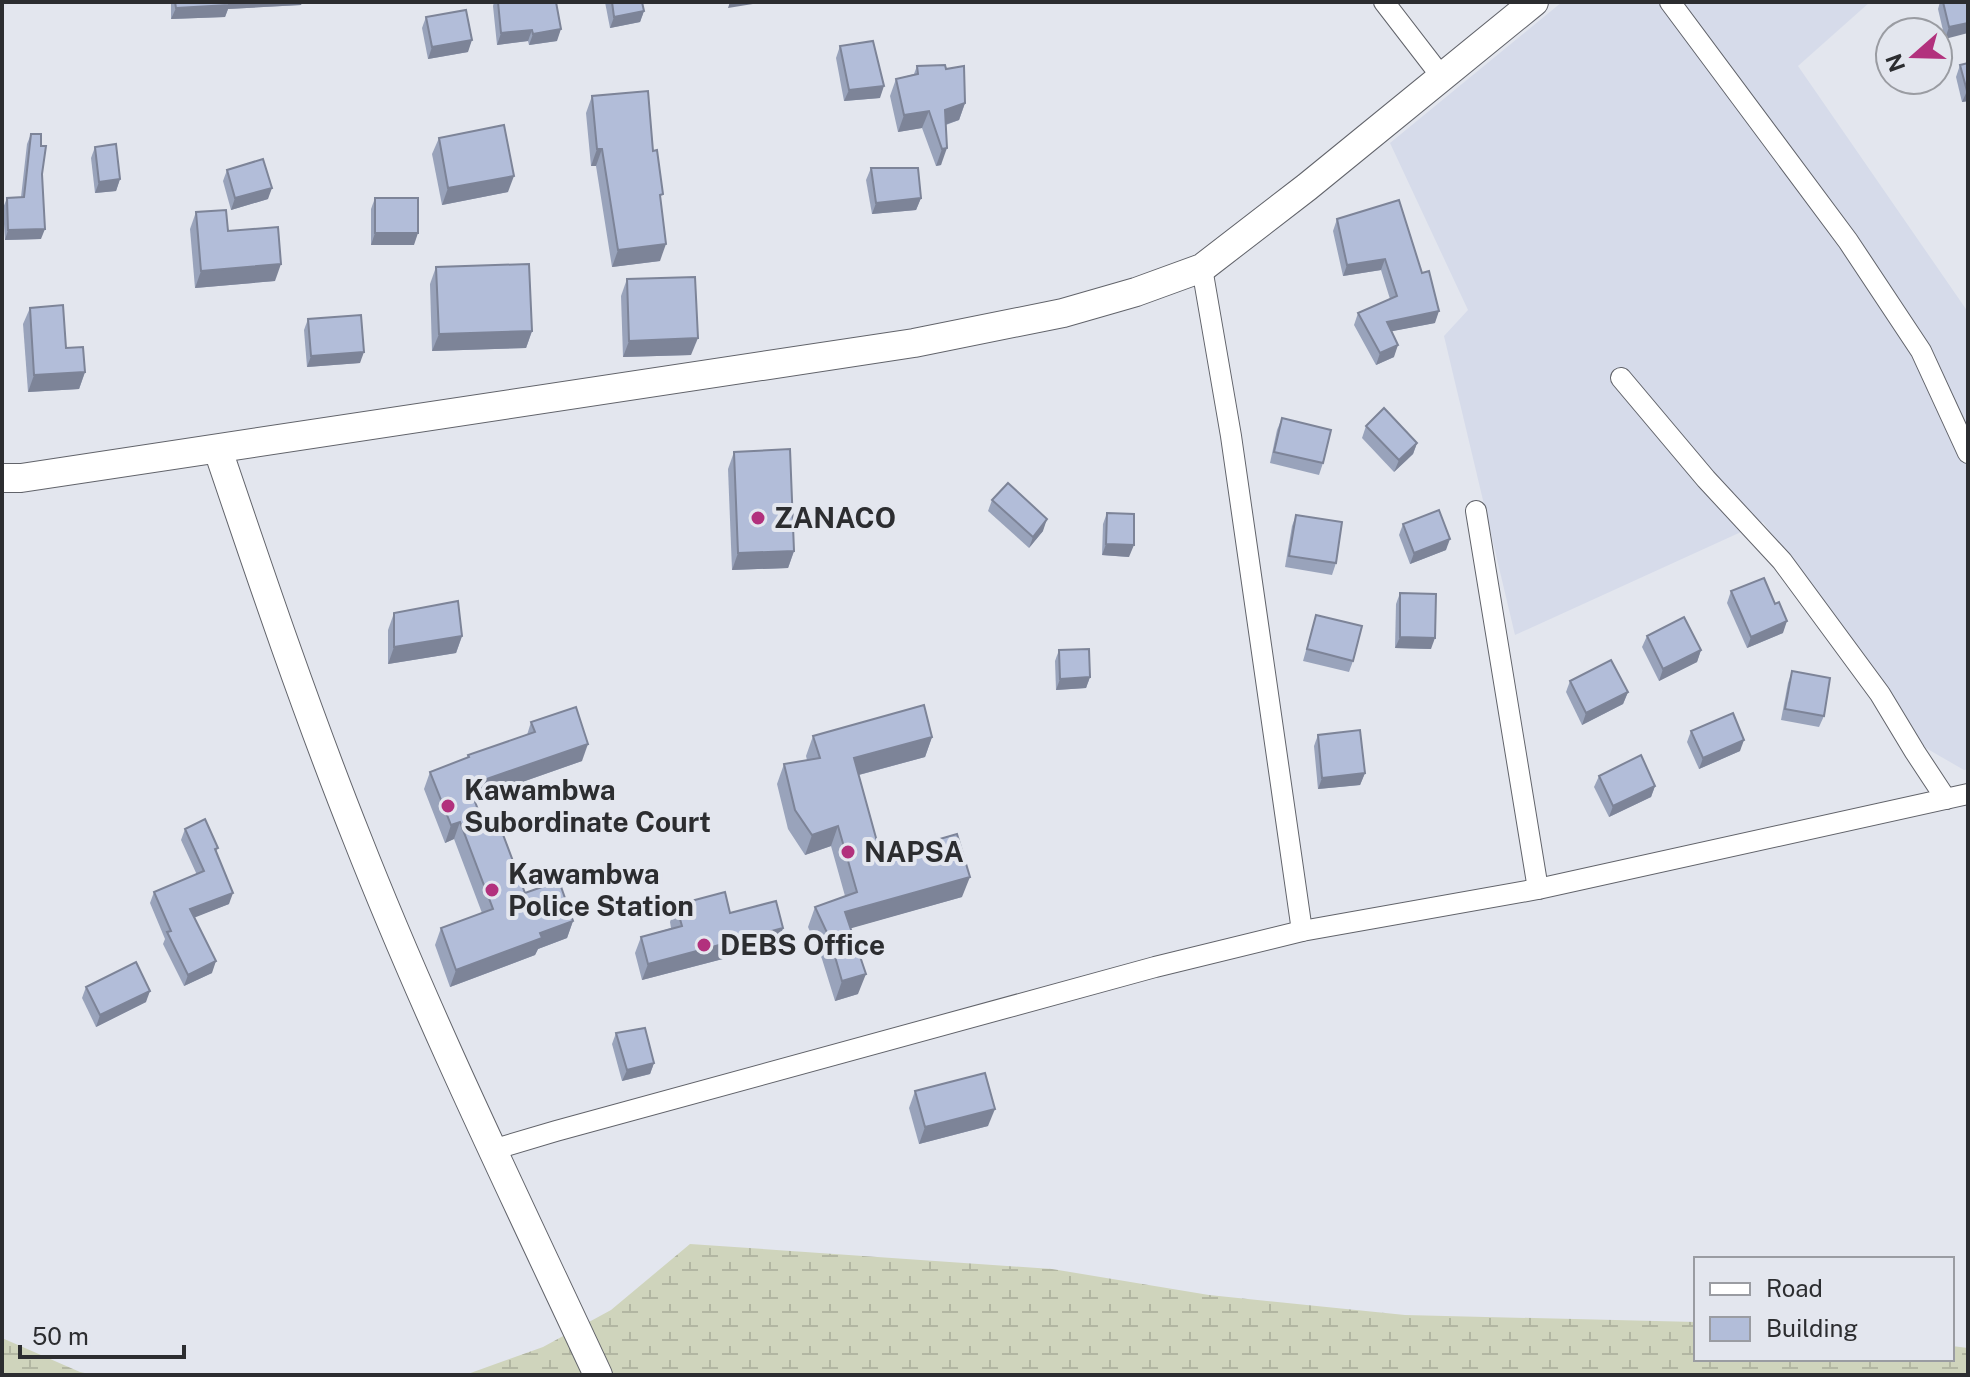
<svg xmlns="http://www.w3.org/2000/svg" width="1970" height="1377" viewBox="0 0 1970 1377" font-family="'Public Sans',sans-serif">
<defs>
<pattern id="wetland-marsh" width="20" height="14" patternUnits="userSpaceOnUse" patternTransform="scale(2)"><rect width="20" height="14" fill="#cfd4bc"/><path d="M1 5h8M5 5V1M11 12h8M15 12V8" fill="none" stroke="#b2b6a2"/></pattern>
</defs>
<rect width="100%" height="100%" fill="#e3e6ee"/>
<path fill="#d6dbea" d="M1562,2h308l-72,64 170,246v457l-4,1 -40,-23 -161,-225 -248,113 -71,-299 24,-26 -78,-167z"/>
<g fill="url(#wetland-marsh)">
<path d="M690,1244l362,25 157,26 196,20 291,7v37h256v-13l16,2v27h-1503l78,-28 68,-37z"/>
<path d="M2,1338l78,34 14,3h-92z"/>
</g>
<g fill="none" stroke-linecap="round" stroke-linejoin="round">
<g stroke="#61636a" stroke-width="22">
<g id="minor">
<path d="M1384,2l57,74"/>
<path d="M1670,2l178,239 73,110 47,102"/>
<path d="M1202,268l29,168 71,495"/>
<path d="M1621,378l85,101 76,82 98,133 35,58 31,47"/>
<path d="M1476,511l62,378"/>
<path d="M492,1150l64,-19 599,-164 147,-36 236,-42 430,-95"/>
</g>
</g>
<g stroke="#61636a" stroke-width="30">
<g id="secondary">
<path d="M218,450c44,130 88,260 139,388 72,183 158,359 241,537"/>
<path d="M2,478h19l893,-135 149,-30 73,-21 66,-24 105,-81 227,-185"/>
</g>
</g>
<use href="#minor" stroke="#fff" stroke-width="20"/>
<use href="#secondary" stroke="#fff" stroke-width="28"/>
</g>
<g fill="#99a3bb">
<path d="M171,2h131l-1,3 -73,4 -3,8 -54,2z"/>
<path d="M494,2h62l1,39 -28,4 -1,-4 -31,4 -4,-39z"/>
<path d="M605,2h37l2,9 -4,11 -30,6z"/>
<path d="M1940,2h28l-23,37 -7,-30z"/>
<path d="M426,17l42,35 -40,7 -6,-31z"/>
<path d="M840,46l40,52 -36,3 -8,-43z"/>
<path d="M1968,63v38l-6,1 -6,-25 4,-12z"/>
<path d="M917,66l48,37 -6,17 -13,5 -5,40 -5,1 -14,-38 -24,4 -8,-36 6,-17 18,-5z"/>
<path d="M592,96l61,55 8,50 -1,60 -48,6 -16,-101h-5l-5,-53z"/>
<path d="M31,134l10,105 -36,1 -2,-32 4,-10 14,-1 6,-53z"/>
<path d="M439,138l69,54 -66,13 -10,-51z"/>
<path d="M95,147l25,32 -4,12 -21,2 -4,-35z"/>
<path d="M871,168l50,30 -5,12 -44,4 -6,-34z"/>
<path d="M227,170l41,29 -37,11 -8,-29z"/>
<path d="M375,198l39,47h-43v-36z"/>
<path d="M1399,200l36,123 -43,8 2,26 -18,8 -22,-40 4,-12 32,-14 -9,-29 -38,6 -10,-45 4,-12z"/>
<path d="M196,212l32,19 47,50 -80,7 -5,-59z"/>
<path d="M436,267l96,64 -6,17 -94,3 -2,-67z"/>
<path d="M627,279l64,76 -68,2 -2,-61z"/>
<path d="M30,308l36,40 19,24 -6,17 -51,3 -5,-68z"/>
<path d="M308,319l52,44 -53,4 -3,-37z"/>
<path d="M1282,418l41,45 -4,12 -49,-12 7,-33z"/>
<path d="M1366,426l51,17 -4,11 -19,18 -32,-34z"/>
<path d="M734,452l60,99 -6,17 -56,2 -4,-101z"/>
<path d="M992,500l51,31 -14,17 -41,-37z"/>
<path d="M1107,513l22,44 -27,-2 1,-31z"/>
<path d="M1296,515l40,48 -4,12 -47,-8 7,-41z"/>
<path d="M1403,524l43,26 -36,14 -11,-29z"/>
<path d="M1731,591l52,42 -36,15 -20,-45z"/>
<path d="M1400,593l31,56 -36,-1 1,-44z"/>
<path d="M394,613l68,23 -6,17 -68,11v-34z"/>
<path d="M1316,615l37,46 -4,11 -46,-11z"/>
<path d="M1647,636l54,14 -4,12 -38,19 -17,-34z"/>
<path d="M1059,650l31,27 -4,11 -30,2 -1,-29z"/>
<path d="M1792,671l32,45 -5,11 -38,-7 7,-37z"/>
<path d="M1570,681l58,11 -5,12 -41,21 -16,-33z"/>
<path d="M531,722l51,39 -108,38 11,30 40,64 48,28 -6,17 -29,11 -3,6 -85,32 -15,-42 6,-17 41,-15 -28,-74 -9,4 -21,-54 6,-17 37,-14 1,-3 59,-20z"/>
<path d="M1691,731l49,20 -41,18 -12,-27z"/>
<path d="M1318,735l47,38 -5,12 -42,4 -4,-43z"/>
<path d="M813,736l119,1 -7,20 -66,18 22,81 81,41 -112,31 8,66 -23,7 -13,-42 -14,-32 7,-20 30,-11 -14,-50 -26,9 -17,-26 -11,-45 7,-20 23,-4 -1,-4z"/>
<path d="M1599,776l56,10 -4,11 -42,20 -15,-30z"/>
<path d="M185,829l33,19 -2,4 13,52 -35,13 18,56 -28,13 -21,-42 2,-5 -15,-36 4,-11 43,-17 -16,-35z"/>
<path d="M676,905l54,8 53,15 -6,17 -135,35 -7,-27 6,-16 30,-9 -1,-6z"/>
<path d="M86,987l60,15 -50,25 -14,-29z"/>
<path d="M616,1033l38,30 -4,11 -28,7 -10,-37z"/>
<path d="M915,1091l73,35 -69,18 -10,-36z"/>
</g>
<g fill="#7d8498">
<path d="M228,2h74l-1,3 -73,4 -3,8 -54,2 5,-11z"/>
<path d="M730,2h30l-1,1 -31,5z"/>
<path d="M644,11l-4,11 -30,6 4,-11z"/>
<path d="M1968,23v10l-23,6 4,-12z"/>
<path d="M561,29l-4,12 -28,4 4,-11z"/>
<path d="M532,30l-4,11 -31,4 4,-12z"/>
<path d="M472,40l-4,12 -40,7 4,-12z"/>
<path d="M884,86l-4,12 -36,3 5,-11z"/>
<path d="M1967,91h1v10l-6,1z"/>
<path d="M965,103l-6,17 -21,7 7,-17z"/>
<path d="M929,111l-7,17 -24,4 6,-17z"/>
<path d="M947,148l-6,17 -5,1 6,-17z"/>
<path d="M597,149h5l-6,17h-5z"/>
<path d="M514,176l-6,16 -66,13 6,-17z"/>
<path d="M120,179l-4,12 -21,2 4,-11z"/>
<path d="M272,188l-4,11 -37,11 4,-12z"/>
<path d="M921,198l-5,12 -44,4 4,-11z"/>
<path d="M45,229l-4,10 -36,1 3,-10z"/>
<path d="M375,233h43l-4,12h-43z"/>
<path d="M666,244l-6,17 -48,6 6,-17z"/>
<path d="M1385,259l-4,11 -38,6 4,-11z"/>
<path d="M281,264l-6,17 -80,7 6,-17z"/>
<path d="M1439,311l-4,12 -52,10 4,-11z"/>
<path d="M532,331l-6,17 -94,3 7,-17z"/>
<path d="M698,338l-7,17 -68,2 6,-16z"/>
<path d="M1398,345l-4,12 -18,8 4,-12z"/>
<path d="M364,352l-4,11 -53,4 4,-11z"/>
<path d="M85,372l-6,17 -51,3 6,-17z"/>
<path d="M1417,443l-4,11 -19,18 5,-12z"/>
<path d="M1047,519l-4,12 -14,17 4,-11z"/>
<path d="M1450,539l-4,11 -36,14 4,-11z"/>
<path d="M1106,544l28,1 -5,12 -27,-2z"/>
<path d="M794,551l-6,17 -56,2 6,-17z"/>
<path d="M1787,621l-4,12 -36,15 4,-11z"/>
<path d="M462,636l-6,17 -68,11 6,-17z"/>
<path d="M1400,637l35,1 -4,11 -36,-1z"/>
<path d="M1701,650l-4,12 -38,19 4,-12z"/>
<path d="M1090,677l-4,11 -30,2 4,-11z"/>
<path d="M1628,692l-5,12 -41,21 4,-12z"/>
<path d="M932,737l-7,20 -78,21 7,-20z"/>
<path d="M1744,740l-4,11 -41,18 4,-11z"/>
<path d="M588,744l-6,17 -120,42 7,-18z"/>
<path d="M1365,773l-5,12 -42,4 4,-11z"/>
<path d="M1655,786l-4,11 -42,20 4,-11z"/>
<path d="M460,822l-6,17 -9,4 6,-18z"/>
<path d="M838,826l-7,20 -26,9 7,-20z"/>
<path d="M970,877l-8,20 -124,35 7,-20z"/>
<path d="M233,893l-4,11 -43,17 4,-12z"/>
<path d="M573,921l-6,17 -29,11 -3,6 -85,32 6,-17 84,-37z"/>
<path d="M783,928l-6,17 -135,35 6,-16z"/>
<path d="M216,961l-4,12 -28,13 4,-11z"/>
<path d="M866,974l-8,20 -23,7 7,-20z"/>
<path d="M150,991l-4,11 -50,25 4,-12z"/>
<path d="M654,1063l-4,11 -28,7 5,-11z"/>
<path d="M995,1109l-7,17 -69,18 6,-17z"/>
</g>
<g fill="#b2bdd9" stroke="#7d8498" stroke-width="2">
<path d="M175,2h54v3l-53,3z"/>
<path d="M498,2h58l5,27 -28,5 -1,-4 -31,3z"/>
<path d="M612,2h30l2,9 -30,6z"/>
<path d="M1943,2h25v21l-19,4z"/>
<path d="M466,10l6,30 -40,7 -6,-30z"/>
<path d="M873,41l11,45 -35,4 -9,-44z"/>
<path d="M1968,63v28h-1l-7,-26z"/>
<path d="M945,65l1,4 18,-3 1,37 -20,7 2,38 -5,1 -13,-38 -25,4 -8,-36 22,-5 -1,-8z"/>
<path d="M648,91l5,60 4,-1 6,44 -3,1 6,49 -48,6 -16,-101h-5l-5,-53z"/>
<path d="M504,125l10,51 -66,12 -9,-50z"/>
<path d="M31,134h10v12h5l-4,28 3,55 -37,1 -1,-32 17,-1z"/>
<path d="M116,144l4,35 -21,3 -4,-35z"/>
<path d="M263,159l9,29 -37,10 -8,-28z"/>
<path d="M871,168h47l3,30 -45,5z"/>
<rect x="375" y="198" width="43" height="35"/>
<path d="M1399,200l23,73 7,-2 10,40 -52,11 11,23 -18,8 -22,-40 39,-17 -12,-37 -38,6 -10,-46z"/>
<path d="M226,210l2,21 50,-4 3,37 -80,7 -5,-59z"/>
<path d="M529,264l3,67 -93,3 -3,-67z"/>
<path d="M695,277l3,61 -69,3 -2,-62z"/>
<path d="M63,305l3,43 17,-1 2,25 -51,3 -4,-67z"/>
<path d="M361,315l3,37 -53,4 -3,-37z"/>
<path d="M1384,408l33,35 -18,17 -33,-34z"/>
<path d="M1282,418l49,12 -8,33 -49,-11z"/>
<path d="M790,449l4,102 -56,2 -4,-101z"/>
<path d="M1008,483l39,36 -14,18 -41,-37z"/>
<path d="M1439,510l11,29 -36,14 -11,-29z"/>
<path d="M1107,513l27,1v31l-28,-1z"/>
<path d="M1296,515l46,7 -6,41 -47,-7z"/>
<path d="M1764,578l11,26 4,-2 8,19 -36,16 -20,-46z"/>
<path d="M1400,593l36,1 -1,44 -35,-1z"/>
<path d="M458,601l4,35 -68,11v-34z"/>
<path d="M1316,615l46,11 -9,35 -46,-12z"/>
<path d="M1684,617l17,33 -38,19 -16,-33z"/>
<path d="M1089,649l1,28 -30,2 -1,-29z"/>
<path d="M1611,660l17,32 -42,21 -16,-32z"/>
<path d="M1792,671l38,7 -6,38 -39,-7z"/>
<path d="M924,705l8,32 -78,21 27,98 76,-22 13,43 -125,35 21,62 -24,7 -12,-42 -15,-32 42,-15 -19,-66 -26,9 -17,-25 -11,-46 36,-6 -7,-22z"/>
<path d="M576,707l12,37 -119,41 16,44 14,-5 26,69 34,-12 14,40 -33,12 2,5 -86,32 -15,-42 52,-19 -33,-87 -9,3 -21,-53 39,-15 -1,-2 67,-23 -4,-10z"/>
<path d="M1733,713l11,27 -41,18 -12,-27z"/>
<path d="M1360,730l5,43 -43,5 -4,-43z"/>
<path d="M1641,755l14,31 -42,20 -14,-30z"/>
<path d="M205,819l13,29 -3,1 18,44 -43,16 26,52 -28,14 -21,-43 4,-1 -17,-39 50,-21 -19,-42z"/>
<path d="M725,892l5,21 46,-12 7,27 -135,36 -7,-27 41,-11 -6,-21z"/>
<path d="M136,962l14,29 -50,24 -14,-28z"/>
<path d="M645,1028l9,35 -27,7 -11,-37z"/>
<path d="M985,1073l10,36 -70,18 -10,-36z"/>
</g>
<g fill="#b2317d" stroke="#e3e6ee" stroke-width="3">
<circle cx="758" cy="518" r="8"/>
<circle cx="448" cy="806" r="8"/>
<circle cx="848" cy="852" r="8"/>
<circle cx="492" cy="890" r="8"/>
<circle cx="704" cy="945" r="8"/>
</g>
<g text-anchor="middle" stroke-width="8" stroke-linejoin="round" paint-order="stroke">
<g font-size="28" font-weight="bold" fill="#2c2d30" stroke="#e3e6ee" text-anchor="start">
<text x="774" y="528">ZANACO</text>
<text x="464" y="800">Kawambwa<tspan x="464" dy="32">Subordinate Court</tspan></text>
<text x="864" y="862">NAPSA</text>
<text x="508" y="884">Kawambwa<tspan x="508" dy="32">Police Station</tspan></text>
<text x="720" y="955">DEBS Office</text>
</g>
</g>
<rect width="1970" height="1377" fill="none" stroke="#2c2d30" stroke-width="8"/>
<rect x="1694" y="1257" width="260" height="104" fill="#e3e6ee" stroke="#9a9ca2" stroke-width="2"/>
<rect x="1710" y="1283" width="40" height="12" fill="#ffffff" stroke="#9a9ca2" stroke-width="2"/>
<text x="1766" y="1297" font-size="24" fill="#2c2d30">Road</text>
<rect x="1710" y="1317" width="40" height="24" fill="#b2bdd9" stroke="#9a9ca2" stroke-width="2"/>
<text x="1766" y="1337" font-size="24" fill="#2c2d30">Building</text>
<g transform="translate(1914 56) rotate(250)"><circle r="38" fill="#e3e6ee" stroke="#9a9ca2" stroke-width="2"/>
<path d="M0-6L14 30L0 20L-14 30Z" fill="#b2317d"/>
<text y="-12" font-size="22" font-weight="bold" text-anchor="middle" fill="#2c2d30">N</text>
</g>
<path d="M20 1345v12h164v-12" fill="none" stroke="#2c2d30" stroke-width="4"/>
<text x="32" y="1345" font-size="24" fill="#2c2d30" stroke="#e3e6ee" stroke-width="6" paint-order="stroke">50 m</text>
</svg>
